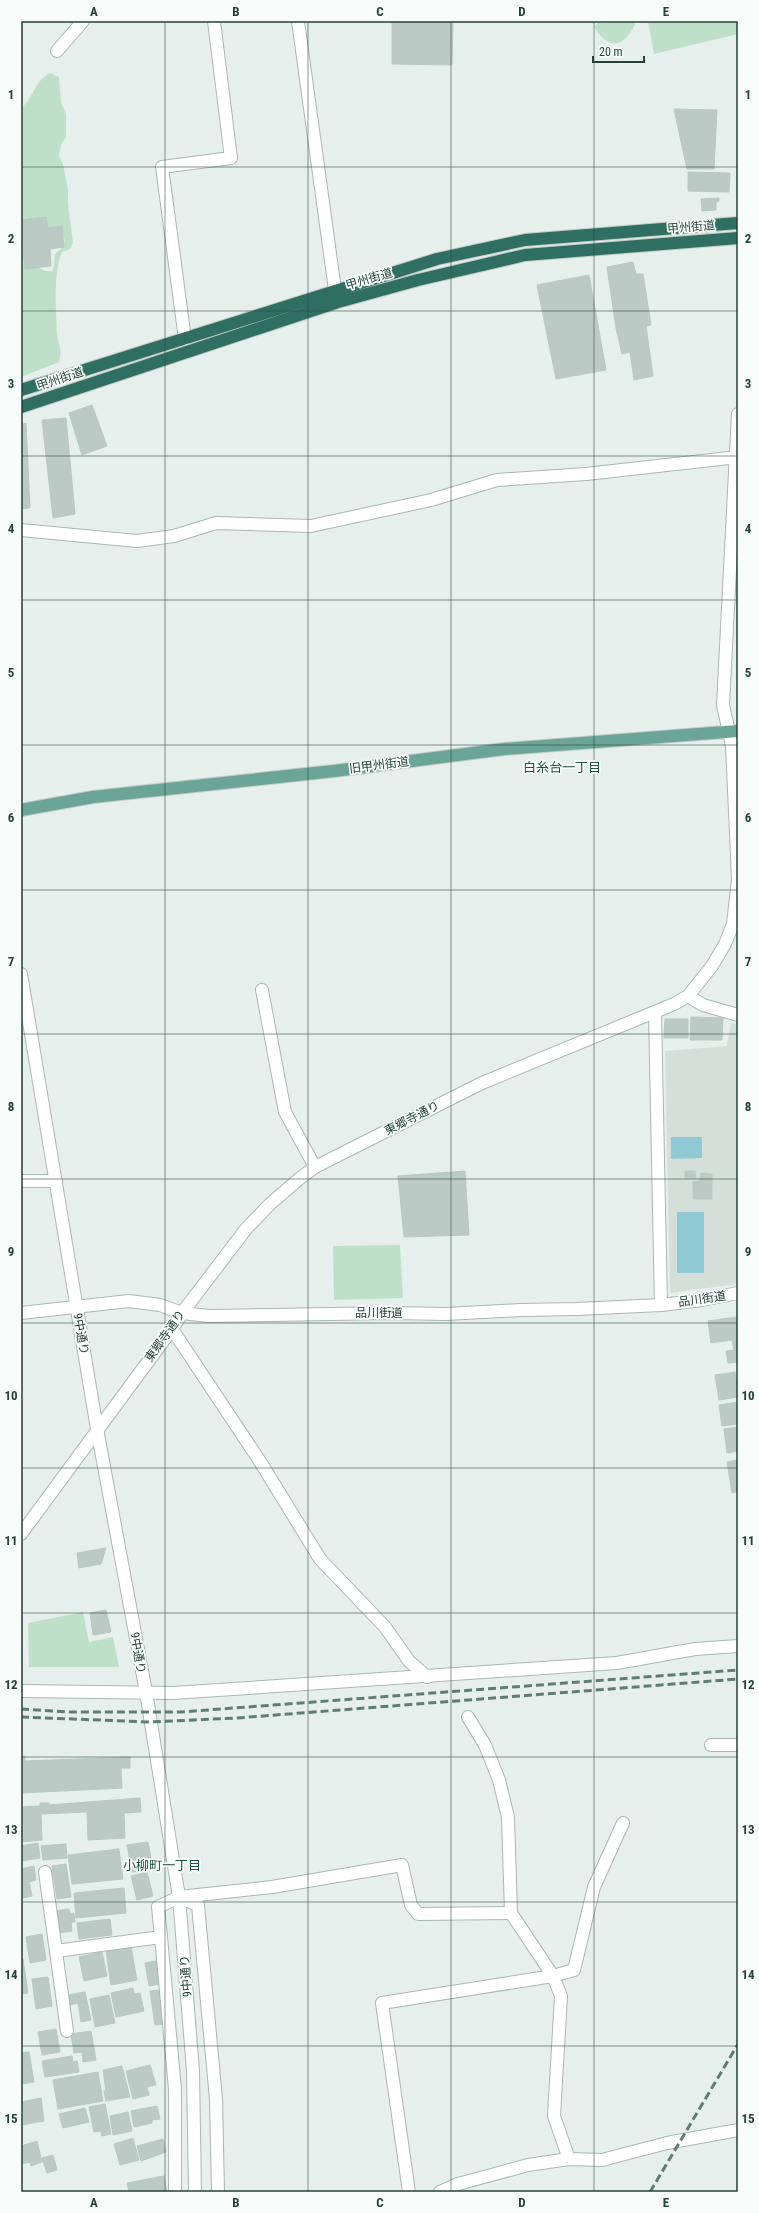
<svg xmlns="http://www.w3.org/2000/svg" width="759" height="2213" viewBox="0 0 759 2213" font-family="'Roboto Condensed','Noto Sans JP',sans-serif">
<rect width="100%" height="100%" fill="#e6efeb"/>
<path fill="#d4dfda" d="M731,1023l7,2v259l-68,9 -5,-242 62,-5z"/>
<g fill="#bfe0c8" fill-rule="evenodd">
<path d="M620,21h13l2,3c-11,24 -26,27 -41,3l4,-4z"/>
<path d="M648,21h90v13l-84,20z"/>
<path d="M50,73l9,4 2,26 5,11v23l-5,7 -2,12 4,8 5,25v15l5,39 -3,6 -8,3c-9,22 -6,56 -5,80 1,13 6,17 2,30l-38,15v-269c13,-10 13,-27 29,-35zM59,235l4,1 2,5 -3,7 -7,6 -1,12 -2,5h-7l-13,-7z"/>
<path d="M400,1245l3,53 -69,2 -1,-54z"/>
<path d="M83,1612l6,30 24,-5 6,30h-90l-1,-44z"/>
</g>
<g fill="#8ec9d4">
<path d="M671,1137h31v21l-31,1z"/>
<rect x="677" y="1212" width="27" height="61"/>
</g>
<g fill="#bbcac4" stroke="#b8c9c2">
<path d="M392,21h61l-1,44 -60,-1z"/>
<path d="M674,109l43,1 -3,59h-27z"/>
<path d="M688,172l42,1 -1,19 -41,-1z"/>
<path d="M719,198v3l-3,1v8l-14,1 -1,-12z"/>
<path d="M46,217l2,11 14,-2 2,21 -14,2 1,17 -26,3 -4,-49z"/>
<path d="M633,262l3,12h7l8,51 -5,1 7,50 -19,4 -4,-28 -8,2 -6,-26 -9,-61z"/>
<path d="M589,275l17,95 -50,9 -19,-94z"/>
<path d="M92,405l15,41 -25,9 -13,-42z"/>
<path d="M66,418l9,96 -22,4 -11,-98z"/>
<path d="M26,423l4,85 -9,1v-84z"/>
<path d="M691,1017l32,1 -1,22h-32z"/>
<path d="M665,1019h23v19h-24z"/>
<path d="M465,1171l4,64 -65,2 -6,-61z"/>
<path d="M685,1171h10l1,7h-11z"/>
<path d="M701,1173l11,1v25h-19v-17l7,-1z"/>
<path d="M736,1317l2,45 -10,1 -2,-12 8,-1 -2,-10 -21,3 -3,-22z"/>
<path d="M735,1372l3,25 -19,3 -4,-25z"/>
<path d="M738,1402v22l-16,2 -3,-21z"/>
<path d="M738,1427v24l-11,2 -3,-24z"/>
<path d="M738,1460v32l-6,1 -5,-31z"/>
<path d="M106,1548l-5,16 -22,4 -2,-15z"/>
<path d="M106,1610l5,22 -18,3 -3,-22z"/>
<path d="M21,1756h4v5l105,-4v11h-9l1,20 -101,5z"/>
<path d="M140,1798l1,14 -17,1 1,25 -37,2 -1,-28 -46,2 1,26 -21,2v-35l19,-1v-3h9v2z"/>
<path d="M148,1842l5,26 -21,4 -5,-27z"/>
<path d="M38,1843l2,15 -19,3v-15z"/>
<path d="M66,1844l1,14 -24,2 -2,-14z"/>
<path d="M119,1849l4,30 -51,5 -4,-29z"/>
<path d="M66,1864l5,33 -14,2 -5,-33z"/>
<path d="M34,1866l2,14 -7,2 3,14 -10,2 -1,-29z"/>
<path d="M147,1872l6,24 -16,4 -6,-24z"/>
<path d="M124,1888l2,25 -50,5 -2,-25z"/>
<path d="M69,1909l1,5 4,-1 1,9h-4l1,9 -14,2 -3,-22z"/>
<path d="M110,1919l2,16 -33,4 -2,-16z"/>
<path d="M42,1934l4,26 -16,3 -4,-26z"/>
<path d="M131,1947l6,33 -26,5 -5,-34z"/>
<path d="M102,1952l5,24 -23,5 -5,-24z"/>
<path d="M21,1959h2l5,34 -7,1z"/>
<path d="M156,1961l4,23 -11,2 -4,-23z"/>
<path d="M48,1977l4,29 -16,3 -4,-30z"/>
<path d="M133,1988l1,6 6,-1 4,18 -28,6 -5,-24z"/>
<path d="M162,1990l4,34 -11,1 -5,-34z"/>
<path d="M85,1992l2,9 -17,4 -2,-10z"/>
<path d="M109,1995l6,28 -20,4 -5,-28z"/>
<path d="M87,2001l4,19 -10,2 -3,-19z"/>
<path d="M56,2029l4,23 -18,3 -4,-23z"/>
<path d="M91,2031l5,29 -13,2 -1,-10 -8,1 -3,-19z"/>
<path d="M29,2052l5,30 -13,2v-31z"/>
<path d="M72,2056l1,6 4,-1 2,11 -34,5 -3,-16z"/>
<path d="M150,2065l6,20 -9,2 2,8 -16,4 -7,-28z"/>
<path d="M122,2066l8,31 -24,4 -2,-10h2l-3,-21z"/>
<path d="M98,2072l5,29 -45,8 -5,-29z"/>
<path d="M41,2098l3,23 -23,4v-23z"/>
<path d="M105,2104l6,30 -9,2 -1,-5 -7,1 -5,-25z"/>
<path d="M157,2106l3,13 -8,1v3l-18,4 -3,-16z"/>
<path d="M85,2108l4,14 -26,6 -4,-14z"/>
<path d="M128,2112l4,19 -19,4 -3,-19z"/>
<path d="M133,2138l6,22 -19,5 -6,-21z"/>
<path d="M163,2139l3,13 -25,9 -4,-15z"/>
<path d="M37,2141l5,21 -11,4 -1,-4 -9,2v-18z"/>
<path d="M53,2155l4,15 -10,3 -5,-15z"/>
<path d="M164,2176l3,16h-38l-2,-9z"/>
</g>
<g fill="none" stroke-linecap="round" stroke-linejoin="round">
<g stroke="#a8b8b2" stroke-width="14">
<g id="minor">
<path d="M298,21l37,269"/>
<path d="M57,51l26,-30"/>
<path d="M185,339l-23,-172 69,-9 -17,-137"/>
<path d="M21,530l116,11 37,-5 42,-13 95,3 120,-26 66,-20 89,-6 152,-17"/>
<path d="M21,974l76,455 49,263 33,205 14,174 2,121"/>
<path d="M262,990l23,122 30,55"/>
<path d="M688,996l15,9 35,10"/>
<path d="M655,1013l6,292"/>
<path d="M21,1181h35"/>
<path d="M21,1313l108,-12 31,4 22,8 27,3 181,-3 56,1 75,-4 56,-1 84,-4 41,-5 36,-7"/>
<path d="M172,1329l89,134 59,96 65,68 24,34 18,16"/>
<path d="M21,1534l151,-205 10,-16 64,-84 24,-25 29,-25 16,-12 167,-84 192,-79 14,-8 24,-30 13,-22 8,-20 5,-44 -1,-25 -5,-109 -9,-41 15,-291"/>
<path d="M21,1691l152,2 444,-30 78,-14 43,-3"/>
<path d="M468,1717l17,28 14,35 9,37 3,96 42,63 8,20 -7,120 15,43"/>
<path d="M711,1745h27"/>
<path d="M45,1872l22,159"/>
<path d="M180,1898l18,7 18,194 2,93"/>
<path d="M161,1937l14,152v103"/>
<path d="M56,1951l105,-14 -3,-30 21,-10 93,-10 130,-22 9,40 7,9 93,-1"/>
<path d="M409,2192l-27,-189 171,-27 21,-6 20,-83 29,-64"/>
<path d="M440,2192l18,-8 70,-19 41,-6 33,1 65,-17 71,-13"/>
</g>
</g>
<g stroke="#c2cac8" stroke-width="14">
<path id="major" d="M21,810l72,-13 241,-26 170,-22 234,-18"/>
</g>
<g stroke="#c2cac8" stroke-width="14">
<g id="highway">
<path d="M21,390l416,-131 88,-19 213,-17"/>
<path d="M21,407l317,-105 80,-22 107,-25 213,-17"/>
</g>
</g>
<use href="#minor" stroke="#fff" stroke-width="12"/>
<use href="#major" stroke="#6aa596" stroke-width="12"/>
<use href="#highway" stroke="#2f6f62" stroke-width="12"/>
<g stroke="#5f7d75" stroke-width="3" stroke-dasharray="8 4" stroke-linecap="butt">
<path d="M21,1709l50,3h110l557,-42"/>
<path d="M21,1717l129,5 87,-4 501,-39"/>
<path d="M650,2192l88,-148"/>
</g>
</g>
<path fill="none" stroke="#24423a" stroke-width="1" stroke-opacity="0.55" d="M165,21v2171M308,21v2171M451,21v2171M594,21v2171M21,167h717M21,311h717M21,456h717M21,600h717M21,745h717M21,890h717M21,1034h717M21,1179h717M21,1323h717M21,1468h717M21,1613h717M21,1757h717M21,1902h717M21,2046h717"/>
<g text-anchor="middle" stroke-width="3.5" stroke-linejoin="round" paint-order="stroke">
<g font-size="12" fill="#24423a" stroke="#f7fbf9">
<text transform="translate(691 227) rotate(-5)" y="4">甲州街道</text>
<text transform="translate(369 279) rotate(-16)" y="4">甲州街道</text>
<text transform="translate(60 379) rotate(-19)" y="4">甲州街道</text>
<text transform="translate(379 765) rotate(-7)" y="4">旧甲州街道</text>
<text transform="translate(412 1118) rotate(-27)" y="4">東郷寺通り</text>
<text transform="translate(702 1299) rotate(-8)" y="4">品川街道</text>
<text x="379" y="1317">品川街道</text>
<text transform="translate(81 1334) rotate(80)" y="4">9中通り</text>
<text transform="translate(165 1336) rotate(-55)" y="4">東郷寺通り</text>
<text transform="translate(138 1653) rotate(80)" y="4">9中通り</text>
<text transform="translate(186 1976) rotate(-94)" y="4">9中通り</text>
</g>
<g font-size="13" fill="#1f5548" stroke="#f7fbf9">
<text x="562" y="772">白糸台一丁目</text>
<text x="162" y="1870">小柳町一丁目</text>
</g>
</g>
<rect width="759" height="2213" fill="none" stroke="#f7fbf9" stroke-width="44"/>
<path d="M593 56v6h51v-6" fill="none" stroke="#24423a" stroke-width="2"/>
<text x="599" y="56" font-size="12" fill="#24423a" stroke="#f7fbf9" stroke-width="3" paint-order="stroke">20 m</text>
<rect x="22" y="22" width="715" height="2169" fill="none" stroke="#24423a" stroke-width="1.5"/>
<g font-size="13" text-anchor="middle" font-weight="bold" fill="#24423a">
<text x="94" y="16">A</text>
<text x="236" y="16">B</text>
<text x="380" y="16">C</text>
<text x="522" y="16">D</text>
<text x="666" y="16">E</text>
<text x="11" y="99">1</text>
<text x="748" y="99">1</text>
<text x="11" y="243">2</text>
<text x="748" y="243">2</text>
<text x="11" y="388">3</text>
<text x="748" y="388">3</text>
<text x="11" y="533">4</text>
<text x="748" y="533">4</text>
<text x="11" y="677">5</text>
<text x="748" y="677">5</text>
<text x="11" y="822">6</text>
<text x="748" y="822">6</text>
<text x="11" y="966">7</text>
<text x="748" y="966">7</text>
<text x="11" y="1111">8</text>
<text x="748" y="1111">8</text>
<text x="11" y="1256">9</text>
<text x="748" y="1256">9</text>
<text x="11" y="1400">10</text>
<text x="748" y="1400">10</text>
<text x="11" y="1545">11</text>
<text x="748" y="1545">11</text>
<text x="11" y="1689">12</text>
<text x="748" y="1689">12</text>
<text x="11" y="1834">13</text>
<text x="748" y="1834">13</text>
<text x="11" y="1979">14</text>
<text x="748" y="1979">14</text>
<text x="11" y="2123">15</text>
<text x="748" y="2123">15</text>
<text x="94" y="2207">A</text>
<text x="236" y="2207">B</text>
<text x="380" y="2207">C</text>
<text x="522" y="2207">D</text>
<text x="666" y="2207">E</text>
</g>
</svg>
